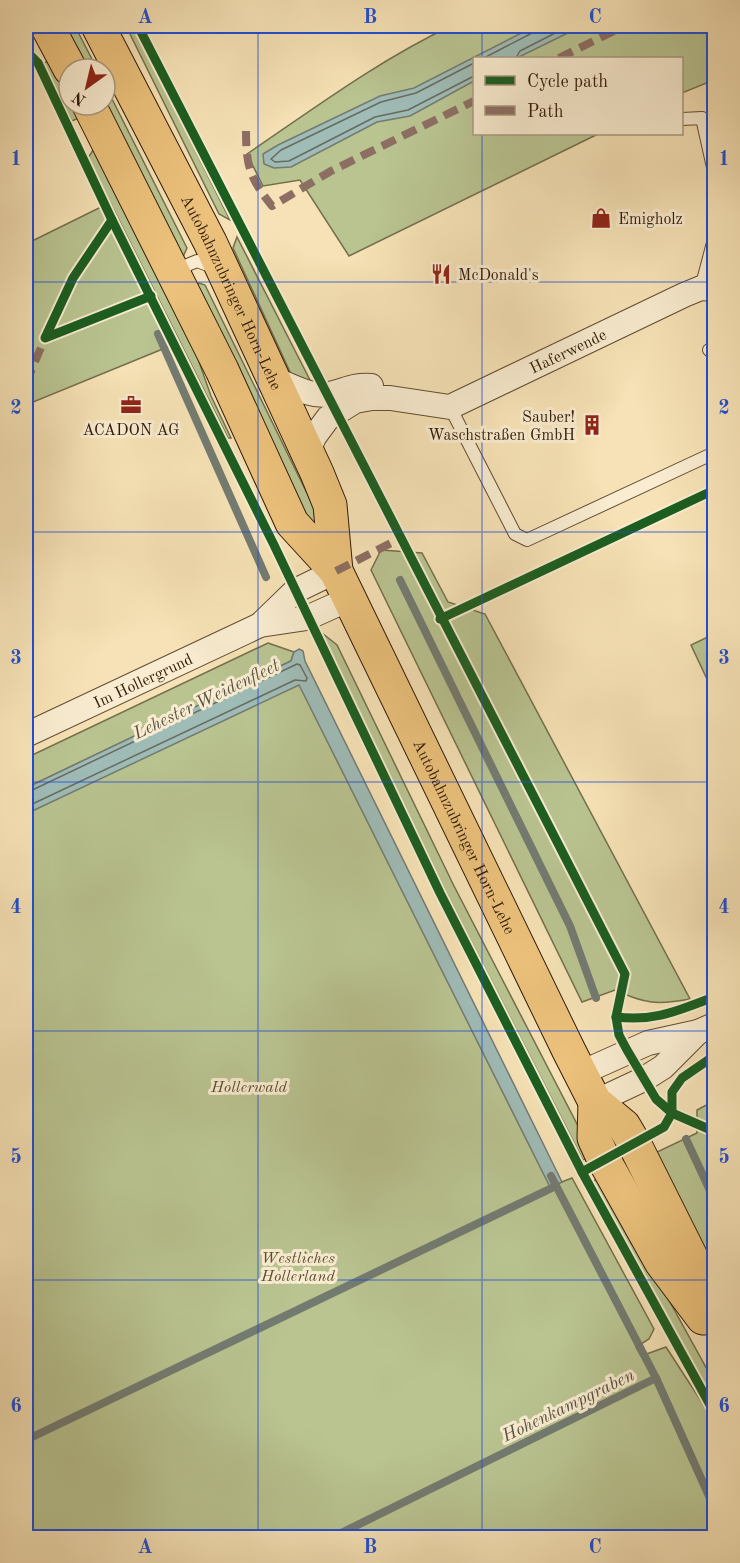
<svg xmlns="http://www.w3.org/2000/svg" width="740" height="1563" viewBox="0 0 740 1563" font-family="'Old Standard TT',serif">
<rect width="100%" height="100%" fill="#f6e2b6"/>
<filter id="stains"><feTurbulence type="fractalNoise" baseFrequency=".00333" numOctaves="4"/><feColorMatrix values="0 0 0 0 .2 0 0 0 0 .09 0 0 0 0 .02 0 0 0 .5 -.17"/></filter>
<radialGradient id="worn" r=".72"><stop offset=".6" stop-color="#630" stop-opacity="0"/><stop offset="1" stop-color="#630" stop-opacity=".3"/></radialGradient>
<g fill="#b9c491" stroke="#746f4c" stroke-width="1.5">
<path d="M126,26h7l97,194 -11,-6z"/>
<path d="M451,26h263v54l-32,13v-35h-208v76h124l-249,122 -49,-76 -37,6 -16,-32c66,-45 132,-94 204,-128z"/>
<path d="M77,30l20,39h-15l-16,-33z"/>
<path d="M49,61l20,34v10h5l7,12 -9,4 -28,-58z"/>
<path d="M105,85l82,163 -4,9 -78,-152z"/>
<path d="M95,147l97,195 19,54 20,42h-3l-140,-280z"/>
<path d="M101,207l69,139 -144,59v-161z"/>
<path d="M237,237l74,145 -20,-8 -58,-126z"/>
<path d="M199,283l6,2 120,245 -8,8 -120,-253z"/>
<path d="M381,550l41,3 26,49 37,12 205,385c-32,6 -45,5 -75,-9l-33,12 -211,-432z"/>
<path d="M322,633l15,12 117,241 139,269 -10,5 -138,-270z"/>
<path d="M714,634v60l-23,-49z"/>
<path d="M268,643l26,9 -3,9 -265,127v-30z"/>
<path d="M305,668l254,515 13,-5 82,151 -5,10 -13,8 5,9 25,-9 39,60 9,20v110h-688v-738z"/>
<path d="M714,1101v168l-59,-116 42,-20v-23z"/>
<path d="M601,1177l113,205v21l-121,-222z"/>
</g>
<g fill="#9fbcb7" stroke="#737b71" stroke-width="1.5">
<path d="M535,26h47l-65,32h-43v23l-64,35 -33,6 -86,45 -17,1 -10,-4 -1,-10 15,-9 102,-49 34,-8z"/>
<path d="M299,649l4,2 2,10 257,521 -12,5 -251,-502 -273,129v-26l265,-127 3,-9z"/>
</g>
<g fill="none" stroke-linecap="round" stroke-linejoin="round">
<g stroke="#686b60" stroke-width="1.5">
<path d="M484,58l48,-25 4,-7"/>
<path d="M516,58l4,-7 49,-25"/>
<path d="M474,63l-58,30 -35,9 -100,48 -10,9 4,3 14,-1 86,-44 33,-7 66,-34"/>
<path d="M26,793l271,-129 3,1 7,13 -1,3 -11,-1 -269,127"/>
</g>
<g stroke="#737b71" stroke-width="8">
<path d="M158,334l108,243"/>
<path d="M400,580l170,346 26,72"/>
<path d="M686,1139l28,60"/>
<path d="M656,1378l58,129"/>
<path d="M26,1440l530,-254"/>
<path d="M331,1538l325,-160 -105,-202"/>
</g>
<g stroke="#624c34" stroke-width="14">
<g id="service">
<path d="M682,119l20,-1 12,54"/>
<path d="M184,278l1,-12 12,-5 19,7"/>
<path d="M701,288l13,-49"/>
<path d="M709,350l5,-3"/>
<path d="M450,407l65,127 12,6 187,-87"/>
</g>
</g>
<g stroke="#624c34" stroke-width="26">
<g id="minor">
<path d="M274,379c16,6 38,19 55,15 15,-3 26,-10 42,-8"/>
<path id="s1" d="M308,452l6,-15 14,-19 27,-17 17,-3h18l60,9 234,-112 17,-7 13,1"/>
<path d="M260,625l35,-34 41,-20"/>
<path id="s2" d="M26,735l234,-110 47,-7 42,-19"/>
<path d="M581,1073l67,-30 50,-11 16,-7"/>
<path d="M595,1102l49,-23 19,-12 35,-35"/>
</g>
</g>
<g stroke="#301a08" stroke-width="35">
<g id="primary">
<path d="M47,26l23,43"/>
<path id="s3" d="M98,26l112,216 107,231 13,32 6,66"/>
<path id="s4" d="M89,105l133,265 70,153 44,48 233,480 26,51 29,24 10,17 60,120 20,56"/>
<path d="M595,1102l-1,36 10,22 57,102 42,56"/>
</g>
</g>
<use href="#service" stroke="#f9ecd0" stroke-width="12"/>
<use href="#minor" stroke="#f9ecd0" stroke-width="24"/>
<use href="#primary" stroke="#ebc17b" stroke-width="33"/>
<g stroke="#8d6e63" stroke-width="8" stroke-dasharray="15 8" stroke-linecap="butt">
<path d="M559,58l65,-32"/>
<path d="M246,131c0,35 4,48 26,75l59,-35 143,-70"/>
<path d="M26,383l19,-45"/>
<path d="M336,571l63,-32"/>
</g>
<g stroke="#f9ecd0" stroke-width="13">
<g id="cycleway">
<path d="M138,26l487,948 -9,43 3,18 8,15 29,49 16,14 39,17 3,5"/>
<path d="M26,51l12,12 74,157 162,325 166,348 142,279 132,240"/>
<path d="M112,220l-39,58 -28,60 106,-42"/>
<path d="M440,619l274,-129"/>
<path d="M616,1017c39,5 63,-7 98,-20"/>
<path d="M582,1172l82,-45 8,-14v-21l10,-14 32,-22"/>
</g>
</g>
<use href="#cycleway" stroke="#1b5e20" stroke-width="9"/>
</g>
<path fill="none" stroke="#1d4ed8" stroke-width="1.5" stroke-opacity="0.55" d="M258,26v1512M482,26v32M482,134v1404M26,282h688M26,532h688M26,782h688M26,1031h688M26,1280h688"/>
<defs>
<g id="shop-bare" transform="scale(1.62)"><path d="M-5-2.5h2.3a2.7 3.5 0 0 1 5.4 0H5L5.5 6h-11ZM-1.5-2.5h3a1.5 2.3 0 0 0-3 0Z" fill="#8f2418" stroke="#f9ecd0" stroke-width="2.5" paint-order="stroke"/></g>
<g id="restaurant-bare" transform="scale(1.62)"><path d="M-5-6h1v4h1v-4h1v4h1v-4h1v5L-1.5 .5V6h-2V.5L-5-1ZM5-6V6H3V1.5H1.5Q1.5-4 5-6Z" fill="#8f2418" stroke="#f9ecd0" stroke-width="2.5" paint-order="stroke"/></g>
<g id="office-bare" transform="scale(1.62)"><path d="M-6-3h4V-5.5h4V-3h4V5H-6ZM-1-4.5V-3h2v-1.5ZM-6 0V1H6V0Z" fill="#8f2418" stroke="#f9ecd0" stroke-width="2.5" paint-order="stroke"/></g>
<g id="building-bare" transform="scale(1.62)"><path d="M-4-6H4V6H1V3H-1V6H-4ZM-2.5-4.3h1.7v1.8h-1.7ZM.8-4.3h1.7v1.8H.8ZM-2.5-1h1.7V.8h-1.7ZM.8-1h1.7V.8H.8Z" fill="#8f2418" stroke="#f9ecd0" stroke-width="2.5" paint-order="stroke"/></g>
</defs>
<g fill-rule="evenodd">
<use href="#shop-bare" x="601" y="218"/>
<use href="#restaurant-bare" x="441" y="274"/>
<use href="#office-bare" x="131" y="405"/>
<use href="#building-bare" x="592" y="425"/>
</g>
<g text-anchor="middle" stroke-width="6" stroke-linejoin="round" paint-order="stroke">
<g font-size="16" fill="#301a08" stroke="#f9ecd0" text-anchor="start">
<text x="618" y="224">Emigholz</text>
<text x="458" y="280">McDonald's</text>
<text x="575" y="422" text-anchor="end">Sauber!<tspan x="575" dy="18">Waschstraßen GmbH</tspan></text>
<text x="131" y="435" text-anchor="middle">ACADON AG</text>
</g>
<g font-size="16" fill="#301a08" stroke="#f9ecd0">
<text dy="6" stroke="none"><textPath href="#s3" startOffset="298">Autobahnzubringer Horn-Lehe</textPath></text>
<text dy="6" stroke="none"><textPath href="#s1" startOffset="298">Haferwende</textPath></text>
<text dy="6" stroke="none"><textPath href="#s2" startOffset="129">Im Hollergrund</textPath></text>
<text dy="6" stroke="none"><textPath href="#s4" startOffset="825">Autobahnzubringer Horn-Lehe</textPath></text>
</g>
<g font-size="16" font-style="italic" fill="#594d31" stroke="#f9ecd0">
<text x="249" y="1092">Hollerwald</text>
<text x="298" y="1263">Westliches<tspan x="298" dy="18">Hollerland</tspan></text>
</g>
<g font-size="18" font-style="italic" fill="#575345" stroke="#f9ecd0">
<text transform="translate(206 699) rotate(-26)" y="6">Lehester Weidenfleet</text>
<text transform="translate(568 1405) rotate(-26)" y="6">Hohenkampgraben</text>
</g>
</g>
<rect width="740" height="1563" fill="none" stroke="#f6e2b6" stroke-width="66"/>
<rect x="473" y="57" width="210" height="78" fill="#f9ecd0" stroke="#a99880" stroke-width="1.5"/>
<rect x="485" y="76" width="30" height="9" fill="#1b5e20" stroke="#a99880" stroke-width="1.5"/>
<text x="527" y="87" font-size="18" fill="#301a08">Cycle path</text>
<rect x="485" y="106" width="30" height="9" fill="#8d6e63" stroke="#a99880" stroke-width="1.5"/>
<text x="527" y="117" font-size="18" fill="#301a08">Path</text>
<g transform="translate(87 87) rotate(214)"><circle r="28" fill="#f9ecd0" stroke="#a99880" stroke-width="1.5"/>
<path d="M0-4.5L10 22L0 15L-10 22Z" fill="#8f2418"/>
<text y="-9" font-size="16" font-weight="bold" text-anchor="middle" fill="#301a08">N</text>
</g>
<rect x="33" y="33" width="674" height="1497" fill="none" stroke="#1d4ed8" stroke-width="2"/>
<g font-size="20" text-anchor="middle" font-weight="bold" fill="#1d4ed8">
<text x="145" y="23">A</text>
<text x="370" y="23">B</text>
<text x="595" y="23">C</text>
<text x="16" y="165">1</text>
<text x="724" y="165">1</text>
<text x="16" y="414">2</text>
<text x="724" y="414">2</text>
<text x="16" y="664">3</text>
<text x="724" y="664">3</text>
<text x="16" y="913">4</text>
<text x="724" y="913">4</text>
<text x="16" y="1163">5</text>
<text x="724" y="1163">5</text>
<text x="16" y="1412">6</text>
<text x="724" y="1412">6</text>
<text x="145" y="1553">A</text>
<text x="370" y="1553">B</text>
<text x="595" y="1553">C</text>
</g>
<rect width="100%" height="100%" filter="url(#stains)"/>
<rect width="100%" height="100%" fill="url(#worn)"/>
</svg>
